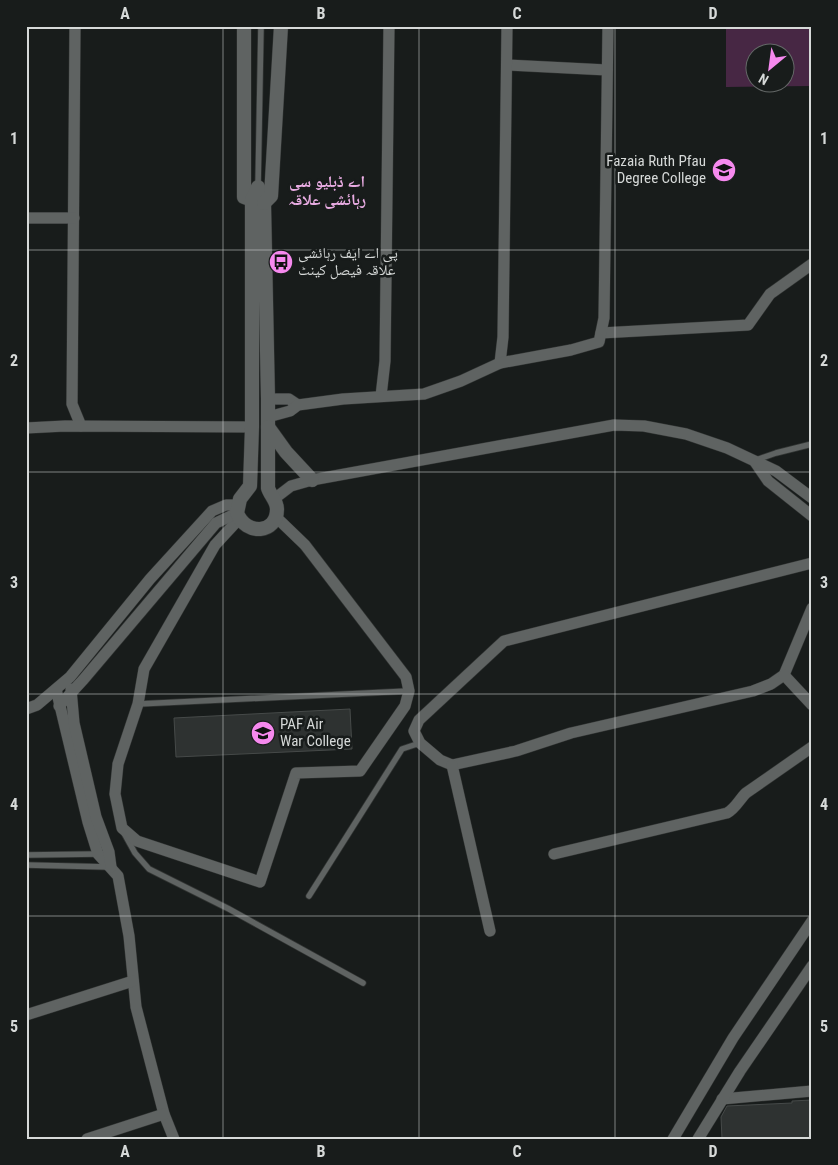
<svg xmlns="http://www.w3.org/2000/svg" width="838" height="1165" viewBox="0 0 838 1165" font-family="'Roboto Condensed','Noto Naskh Arabic',sans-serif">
<rect width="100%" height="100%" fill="#181c1b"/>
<path fill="#472744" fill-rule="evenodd" d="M726,26h86v60l-86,1zM756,52h30v30h-30z"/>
<g fill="#2e3231" stroke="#464a49">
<path d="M350,709l2,40 -176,8 -2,-39z"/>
<path d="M812,1100v39h-90l-1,-22 6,-11 65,-3v-2z"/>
</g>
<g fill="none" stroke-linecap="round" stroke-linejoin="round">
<g stroke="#323534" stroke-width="7">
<g id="service">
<path d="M258,187l3,-161"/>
<path d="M756,460l20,-7 36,-9"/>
<path d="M138,704l271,-13"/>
<path d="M125,835l10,18 14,16 80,40 134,74"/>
<path d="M26,855l73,-1"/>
<path d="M26,865l83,2"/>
<path d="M309,896l93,-147 18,-6"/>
</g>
</g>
<g stroke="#323534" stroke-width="12">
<g id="minor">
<path d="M75,26l-3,378 9,22"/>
<path d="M507,65l100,5"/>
<path d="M26,218h48"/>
<path d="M601,333l147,-8 22,-31 42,-30"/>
<path d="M500,363l3,-26 4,-311"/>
<path d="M381,396l4,-35 4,-335"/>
<path d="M268,399h21l9,6"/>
<path d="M268,417l22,-6 8,-6 45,-6 81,-5 37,-13 39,-18 71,-13 28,-8 5,-24 4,-292"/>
<path d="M26,428l39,-2 187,1"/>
<path d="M755,462l13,19 44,35"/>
<path d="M274,499l17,-13 21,-6 302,-55 30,1 42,8 41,14 49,23 36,27"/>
<path d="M239,519l-24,26 -71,124 -6,35 -20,60 -3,30 7,34 15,13 123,41 36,-109 64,-2 45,-65 4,-15 -3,-14 -101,-132 -29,-28"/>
<path d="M812,563l-308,78 -85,79 -5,11 6,12 20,17 12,5 64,-14 55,-18 182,-42 18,-7 13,-9 28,-67"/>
<path d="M784,675l28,30"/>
<path d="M56,689l32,133 10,32 20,22 11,60 7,71 28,107 10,25"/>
<path d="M71,689l3,34 22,94 13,35 2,15"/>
<path d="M59,706l24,-26 133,-157 21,-10"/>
<path d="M26,709l11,-4 33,-28 80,-98 62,-68 14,-6h11"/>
<path d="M452,765l38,166"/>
<path d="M554,854l173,-41c8,-4 12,-13 19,-20l66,-46"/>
<path d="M26,1015l107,-34"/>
<path d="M722,1099l90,-8"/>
<path d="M87,1139l77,-25"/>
<path d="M673,1139l60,-101 79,-117"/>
<path d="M698,1139l42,-68 72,-105"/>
</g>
</g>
<g stroke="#323534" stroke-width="15">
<g id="tertiary">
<path d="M244,26v171l8,3"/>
<path d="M258,187l6,16 4,196v89c2,7 9,13 9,21 0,25 -31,27 -40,4l3,-14 10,-13 2,-59v-227z"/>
<path d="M264,203l7,-7 10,-170"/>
<path d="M268,427l18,25 26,28"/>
</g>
</g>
<use href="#service" stroke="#5f6362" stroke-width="5.5"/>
<use href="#minor" stroke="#5f6362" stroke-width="11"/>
<use href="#tertiary" stroke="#5f6362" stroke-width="14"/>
</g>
<path fill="none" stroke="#d6d9d8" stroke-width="1" stroke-opacity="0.55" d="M223,26v1113M419,26v1113M615,26v1113M26,250h786M26,472h786M26,694h786M26,916h786"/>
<defs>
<g id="university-disc" transform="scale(1.25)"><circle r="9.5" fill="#f689ee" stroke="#181c1b"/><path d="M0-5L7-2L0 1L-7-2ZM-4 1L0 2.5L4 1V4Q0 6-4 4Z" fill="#111"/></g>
<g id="bus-disc" transform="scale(1.25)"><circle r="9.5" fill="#f689ee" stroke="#181c1b"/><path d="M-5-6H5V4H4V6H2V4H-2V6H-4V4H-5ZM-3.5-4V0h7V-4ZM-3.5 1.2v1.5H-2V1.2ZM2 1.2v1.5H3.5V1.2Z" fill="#111"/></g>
</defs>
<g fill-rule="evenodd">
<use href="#university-disc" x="724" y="170"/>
<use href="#bus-disc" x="281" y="262"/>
<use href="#university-disc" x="263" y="733"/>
</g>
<g text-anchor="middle" stroke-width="5" stroke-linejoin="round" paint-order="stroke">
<g font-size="15" fill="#d6d9d8" stroke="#181c1b" text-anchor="start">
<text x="706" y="166" text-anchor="end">Fazaia Ruth Pfau<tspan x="706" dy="17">Degree College</tspan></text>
<text x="298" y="258">پی اے ایف رہائشی<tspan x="298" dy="17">علاقہ فیصل کینٹ</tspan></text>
<text x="280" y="729">PAF Air<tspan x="280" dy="17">War College</tspan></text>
</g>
<g font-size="16" font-weight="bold" fill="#e9ace3" stroke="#181c1b">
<text x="327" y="187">اے ڈبلیو سی<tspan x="327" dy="18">رہائشی علاقہ</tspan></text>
</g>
</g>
<rect width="838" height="1165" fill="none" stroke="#181c1b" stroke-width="55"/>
<g transform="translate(770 68) rotate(209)"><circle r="24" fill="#181c1b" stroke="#646867"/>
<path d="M0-4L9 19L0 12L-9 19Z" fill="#f689ee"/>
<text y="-8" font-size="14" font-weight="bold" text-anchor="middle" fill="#d6d9d8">N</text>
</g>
<rect x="28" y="28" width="782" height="1110" fill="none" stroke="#d6d9d8" stroke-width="2"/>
<g font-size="16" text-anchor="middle" font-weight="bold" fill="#d6d9d8">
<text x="125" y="19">A</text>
<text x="321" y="19">B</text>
<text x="517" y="19">C</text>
<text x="713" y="19">D</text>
<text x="14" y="144">1</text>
<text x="824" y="144">1</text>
<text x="14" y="366">2</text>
<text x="824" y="366">2</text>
<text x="14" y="588">3</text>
<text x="824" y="588">3</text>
<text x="14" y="810">4</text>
<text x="824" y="810">4</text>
<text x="14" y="1032">5</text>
<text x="824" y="1032">5</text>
<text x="125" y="1157">A</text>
<text x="321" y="1157">B</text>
<text x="517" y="1157">C</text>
<text x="713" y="1157">D</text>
</g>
</svg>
